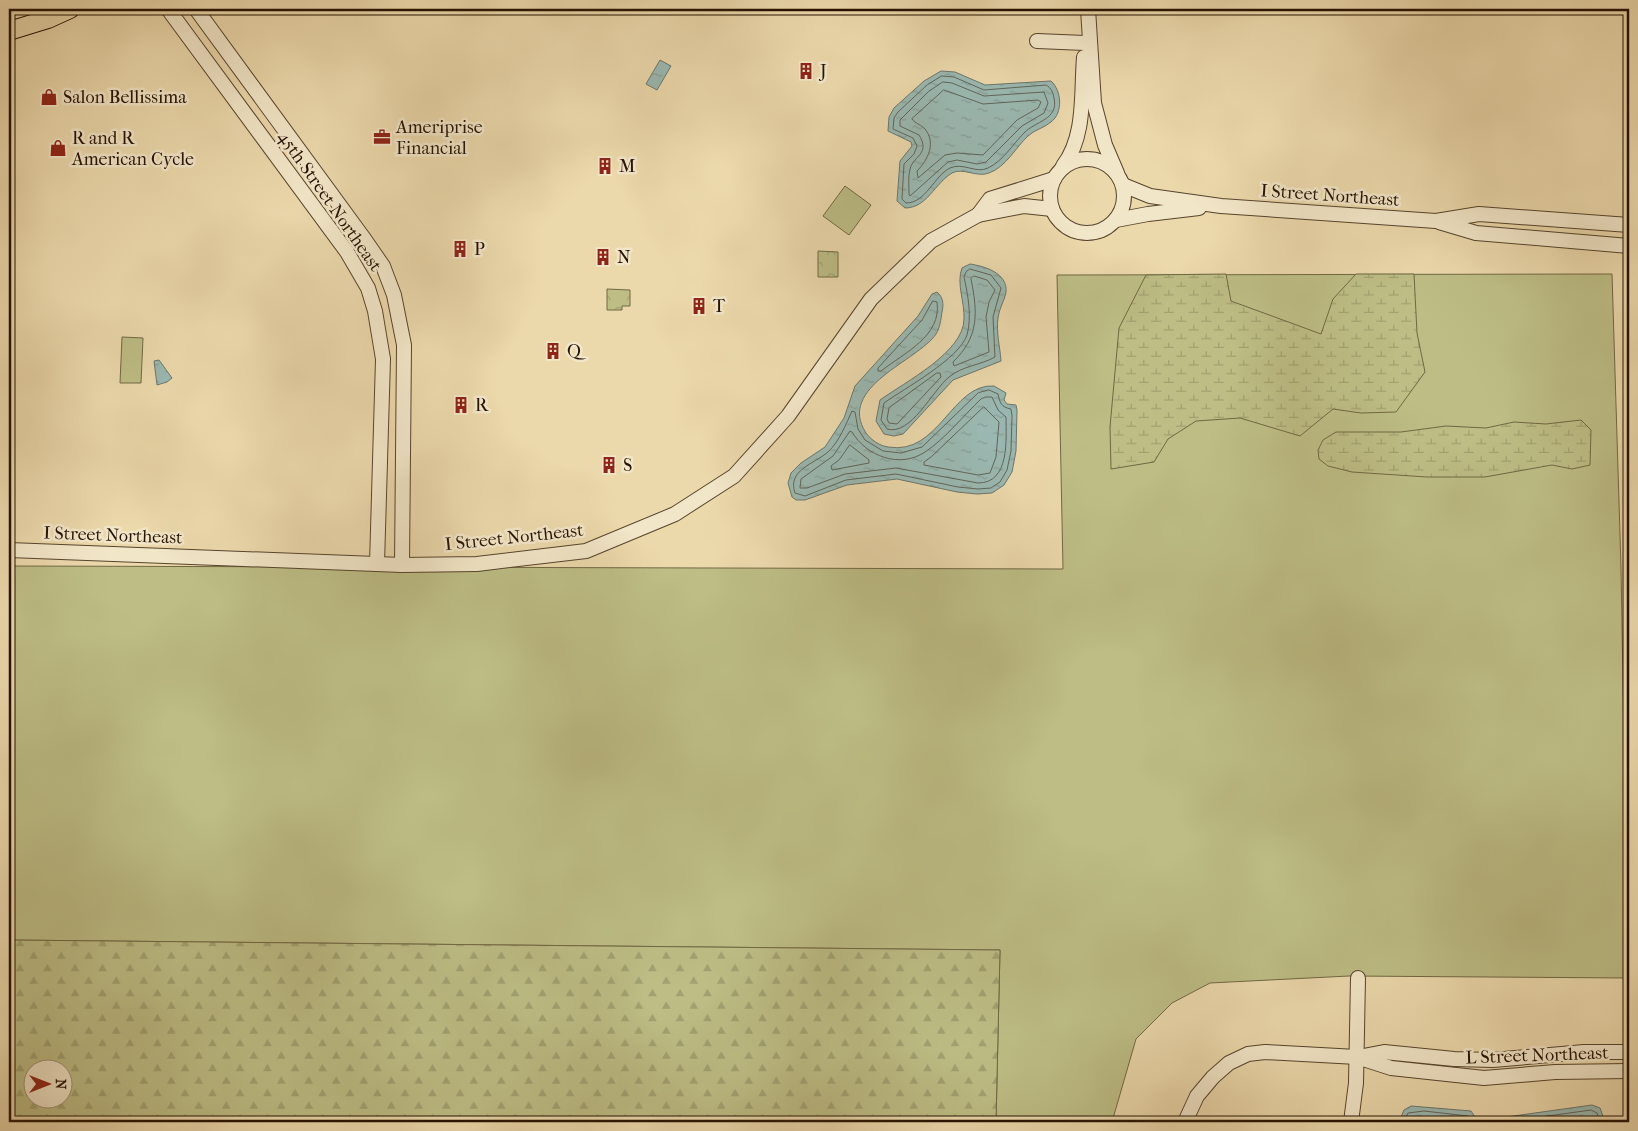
<svg xmlns="http://www.w3.org/2000/svg" width="1638" height="1131" viewBox="0 0 1638 1131" font-family="'IM FELL French Canon',serif">
<defs>
<pattern id="forest-firs" width="22" height="20" patternUnits="userSpaceOnUse" patternTransform="scale(1.25)"><rect width="22" height="20" fill="#bdbd85"/><path d="M5 1l3.5 6h-7zM16 11l3.5 6h-7z" fill="#a2a171"/></pattern>
<pattern id="wetland-marsh" width="20" height="14" patternUnits="userSpaceOnUse" patternTransform="scale(1.25)"><rect width="20" height="14" fill="#bdbd85"/><path d="M1 5h8M5 5V1M11 12h8M15 12V8" fill="none" stroke="#a2a171"/></pattern>
<pattern id="park-crowns" width="20" height="18" patternUnits="userSpaceOnUse" patternTransform="scale(1.25)"><rect width="20" height="18" fill="#bdbd85"/><path d="M2 6a3 3 0 1 1 6 0M12 15a3 3 0 1 1 6 0" fill="none" stroke="#a2a171"/></pattern>
<pattern id="water-ripples" width="26" height="14" patternUnits="userSpaceOnUse" patternTransform="scale(1.25)"><rect width="26" height="14" fill="#9ab8b1"/><path d="M2 4q2-2 4 0t4 0M15 11q2-2 4 0t4 0" fill="none" stroke="#859d96"/></pattern>
</defs>
<rect width="100%" height="100%" fill="#ebd8ab"/>
<filter id="stains"><feTurbulence type="fractalNoise" baseFrequency=".004" numOctaves="4"/><feColorMatrix values="0 0 0 0 .2 0 0 0 0 .09 0 0 0 0 .02 0 0 0 .5 -.17"/></filter>
<radialGradient id="worn" r=".72"><stop offset=".6" stop-color="#630" stop-opacity="0"/><stop offset="1" stop-color="#630" stop-opacity=".3"/></radialGradient>
<g fill="#bdbd85" stroke="#716843">
<path d="M845,186l26,19 -22,30 -26,-19z"/>
<path d="M1612,274l9,293 7,411 -279,-2 -139,7 -38,20 -36,36 -24,83h-116l4,-172 -991,-10v-374l1054,3 -6,-294z"/>
<path d="M122,337l21,1 -2,45h-21z"/>
</g>
<path fill="url(#forest-firs)" stroke="#716843" fill-rule="evenodd" d="M9,940l991,10 -4,172h-987zM32,1068h30v30h-30z"/>
<g fill="url(#wetland-marsh)" stroke="#716843">
<path d="M1226,274l5,27 90,33 12,-35 23,-25h58l3,59 8,39 -29,40 -35,1 -28,-4 -33,27 -60,-18 -44,3 -28,18 -14,23 -43,7 -1,-42 9,-99 27,-53z"/>
<path d="M1581,420l10,10 -1,35 -18,4 -20,-4 -67,12h-58l-75,-5 -24,-6 -9,-7 -1,-9 5,-10 13,-8h65l45,-6 40,2 28,-6 32,2z"/>
</g>
<g fill="url(#park-crowns)" stroke="#716843">
<path d="M818,251l20,1v25h-20z"/>
<path d="M607,289l23,1v16h-8v4h-15z"/>
</g>
<g fill="url(#water-ripples)" stroke="#6b766b">
<path d="M660,60l11,6 -14,24 -11,-6z"/>
<path d="M941,71l14,1 30,13 66,-4c11,10 12,32 0,41 -7,6 -17,8 -23,14 -12,11 -22,31 -39,37 -12,5 -26,-6 -37,0 -17,10 -25,35 -47,35l-8,-7 3,-40 12,-15 -1,-4 -23,-11 1,-14 5,-9 30,-27z"/>
<path d="M970,264c14,2 38,9 36,28 -1,8 -7,16 -8,26 -2,14 2,29 3,43l-48,19 -50,54 -9,2 -10,-2 -8,-13 4,-21c25,-18 84,-48 84,-81 1,-16 -8,-36 -2,-51z"/>
<path d="M937,292c6,5 7,12 5,20 -1,7 -2,16 -6,22 -18,27 -100,53 -70,99 5,7 14,13 22,14 51,9 64,-64 106,-61l12,7 -2,7 3,4 9,1 1,5 -1,41 -4,21 -8,13 -12,8 -15,1 -20,-2 -60,-13 -50,6 -42,15h-9l-4,-3 -4,-14 3,-10 10,-10 24,-16 19,-29 11,-32 63,-70 14,-22z"/>
<path d="M159,360l13,18 -5,4 -10,3 -3,-24z"/>
<path d="M1592,1105l8,3 5,14h-119l-1,-2z"/>
<path d="M1411,1106l60,5 4,6 1,5h-77l5,-12z"/>
</g>
<g fill="none" stroke-linecap="round" stroke-linejoin="round">
<g stroke="#606559" stroke-width="1">
<path d="M942,76l12,1 30,13 62,-5c5,3 7,7 8,13 5,22 -19,23 -30,35 -11,11 -21,28 -36,35 -12,6 -25,-6 -38,0 -16,8 -24,35 -44,35l-4,-4 2,-35 10,-10 3,-8 -4,-8 -20,-9 1,-11 4,-6 29,-27z"/>
<path d="M943,82l9,1 32,13 60,-4 4,11 -4,10 -22,13 -36,36 -9,2 -20,-4 -9,2 -38,34 -1,-2c0,-8 -1,-17 1,-25 3,-13 21,-15 9,-34l-19,-9v-6l28,-28z"/>
<path d="M944,90l39,14 55,-4 3,2 -3,6 -21,12 -34,35 -26,-2 -12,2 -27,23 -1,-7c11,-11 20,-29 7,-43 -4,-4 -10,-5 -12,-9z"/>
<path d="M970,269l21,6 10,13 -8,29 2,40c-14,8 -33,9 -46,20 -17,14 -38,59 -62,52l-6,-9 3,-17c21,-15 75,-44 83,-68 5,-18 1,-40 -3,-58l2,-5z"/>
<path d="M974,276l13,4 8,10 -6,12 -3,15 3,35 -35,14 -1,-4c26,-25 25,-49 18,-83z"/>
<path d="M933,301l4,1c5,34 -33,51 -56,69h-3v-3l44,-48z"/>
<path d="M937,373h3l1,4 -44,47 -8,-1 -2,-4 2,-11z"/>
<path d="M989,390l9,4c2,9 3,13 13,15l1,7 -1,35 -4,19 -7,12 -9,6 -13,1 -20,-2 -62,-13 -50,6 -41,16 -10,-3c-8,-23 19,-29 33,-41 11,-10 18,-28 24,-41l3,1 3,17 7,11 18,11 18,2 21,-6 56,-54z"/>
<path d="M986,397h6l6,13 8,7c0,23 4,66 -28,66l-82,-15 -51,6 -38,14h-7l1,-9 32,-23 17,-25 2,1c14,24 48,37 73,20 20,-13 39,-37 56,-53z"/>
<path d="M984,407l15,15 -3,35 -6,16 -12,2 -54,-10v-3l7,-5z"/>
<path d="M850,445l19,15v3l-37,7 -1,-4 8,-6z"/>
<path d="M1404,1122l4,-9 16,-2 44,5 3,6"/>
<path d="M1411,1122l3,-5 50,5"/>
<path d="M1504,1122l87,-12 6,3 3,9"/>
<path d="M1546,1122l44,-5 4,5"/>
</g>
<g stroke="#56442c" stroke-width="16">
<g id="minor">
<path d="M168,9l179,243 21,36 7,23 8,48 -6,205"/>
<path d="M196,9l169,231 18,26 11,29 10,50 -2,220"/>
<path d="M1088,9l6,94 11,42 12,28"/>
<path d="M1037,41l48,2"/>
<circle cx="1087" cy="196" r="37"/>
<path d="M1063,166c23,-30 18,-73 21,-109"/>
<path d="M1123,185l27,11 71,10 215,15 43,-7 150,11"/>
<path d="M1052,209l-28,-3 -46,9 12,-16 64,-20"/>
<path d="M1116,220l32,-6 51,-6"/>
<path d="M1439,222l37,11 153,13"/>
<path d="M9,550l393,15 75,-1 109,-13 89,-37 59,-38 54,-60 83,-117 60,-58 47,-26"/>
<path d="M1358,1057l26,-5 70,7 39,1 91,-8h45"/>
<path d="M1185,1122l12,-26 16,-19 16,-14 19,-9 17,-2 92,5 34,11 93,10 71,-6 74,-1"/>
<path d="M1351,1122l5,-39 2,-105"/>
</g>
</g>
<g stroke="#251201" stroke-width="20">
<path id="major" d="M9,31l39,-12 22,-10"/>
</g>
<use href="#minor" stroke="#f2e6c8" stroke-width="14"/>
<use href="#major" stroke="#ebd8ab" stroke-width="18"/>
</g>
<defs>
<g id="building-bare" transform="scale(1.35)"><path d="M-4-6H4V6H1V3H-1V6H-4ZM-2.5-4.3h1.7v1.8h-1.7ZM.8-4.3h1.7v1.8H.8ZM-2.5-1h1.7V.8h-1.7ZM.8-1h1.7V.8H.8Z" fill="#8f2418" stroke="#f2e6c8" stroke-width="2.5" paint-order="stroke"/></g>
<g id="shop-bare" transform="scale(1.35)"><path d="M-5-2.5h2.3a2.7 3.5 0 0 1 5.4 0H5L5.5 6h-11ZM-1.5-2.5h3a1.5 2.3 0 0 0-3 0Z" fill="#8f2418" stroke="#f2e6c8" stroke-width="2.5" paint-order="stroke"/></g>
<g id="office-bare" transform="scale(1.35)"><path d="M-6-3h4V-5.5h4V-3h4V5H-6ZM-1-4.5V-3h2v-1.5ZM-6 0V1H6V0Z" fill="#8f2418" stroke="#f2e6c8" stroke-width="2.5" paint-order="stroke"/></g>
</defs>
<g fill-rule="evenodd">
<use href="#building-bare" x="806" y="71"/>
<use href="#shop-bare" x="49" y="97"/>
<use href="#office-bare" x="382" y="137"/>
<use href="#shop-bare" x="58" y="148"/>
<use href="#building-bare" x="605" y="166"/>
<use href="#building-bare" x="460" y="249"/>
<use href="#building-bare" x="603" y="257"/>
<use href="#building-bare" x="699" y="306"/>
<use href="#building-bare" x="553" y="351"/>
<use href="#building-bare" x="461" y="405"/>
<use href="#building-bare" x="609" y="465"/>
</g>
<g text-anchor="middle" stroke-width="5" stroke-linejoin="round" paint-order="stroke">
<g font-size="18" fill="#251201" stroke="#f2e6c8" text-anchor="start">
<text x="820" y="77">J</text>
<text x="63" y="103">Salon Bellissima</text>
<text x="396" y="133">Ameriprise<tspan x="396" dy="21">Financial</tspan></text>
<text x="72" y="144">R and R<tspan x="72" dy="21">American Cycle</tspan></text>
<text x="619" y="172">M</text>
<text x="474" y="255">P</text>
<text x="617" y="263">N</text>
<text x="713" y="312">T</text>
<text x="567" y="357">Q</text>
<text x="475" y="411">R</text>
<text x="623" y="471">S</text>
</g>
<g font-size="18" fill="#251201" stroke="#f2e6c8">
<text transform="translate(1330 195) rotate(4)" y="6">I Street Northeast</text>
<text transform="translate(330 201) rotate(55)" y="6">45th Street Northeast</text>
<text transform="translate(113 535) rotate(2)" y="6">I Street Northeast</text>
<text transform="translate(514 537) rotate(-6)" y="6">I Street Northeast</text>
<text transform="translate(1537 1055) rotate(-2)" y="6">L Street Northeast</text>
</g>
</g>
<rect width="1638" height="1131" fill="none" stroke="#ebd8ab" stroke-width="30"/>
<rect x="10" y="10" width="1618" height="1111" fill="none" stroke="#251201" stroke-width="2.5"/>
<rect x="15" y="15" width="1608" height="1101" fill="none" stroke="#251201"/>
<g transform="translate(48 1084) rotate(90)"><circle r="24" fill="#f2e6c8" stroke="#a09178"/>
<path d="M0-4L9 19L0 12L-9 19Z" fill="#8f2418"/>
<text y="-8" font-size="14" font-weight="bold" text-anchor="middle" fill="#251201">N</text>
</g>
<rect width="100%" height="100%" filter="url(#stains)"/>
<rect width="100%" height="100%" fill="url(#worn)"/>
</svg>
